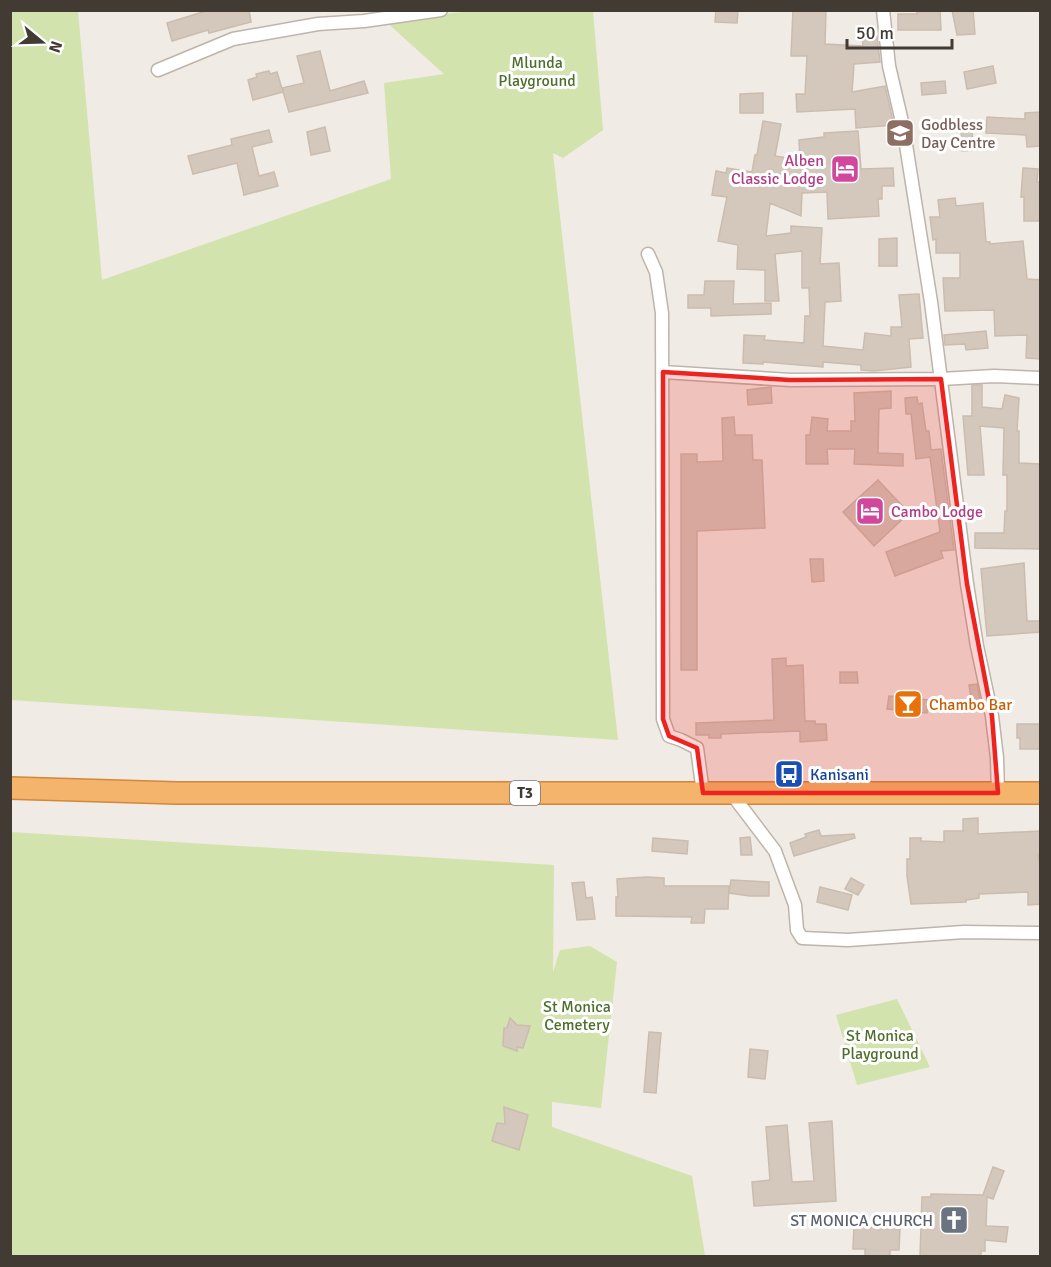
<svg xmlns="http://www.w3.org/2000/svg" width="1051" height="1267" viewBox="0 0 1051 1267" font-family="Signika,sans-serif">
<rect width="100%" height="100%" fill="#f0ebe4"/>
<g fill="#d2e3ae">
<path d="M483,10l110,1 10,119 -40,28 -10,-5 65,587 -607,-40 -1,-689h68l24,269 289,-101 -7,-96 60,-9 -60,-54z"/>
<path d="M10,832l544,33 -1,107 7,-22 30,-4 27,16 -16,146 -49,-6v25l140,49 13,80h-694z"/>
<path d="M897,999l33,68 -73,18 -21,-70z"/>
</g>
<g fill="#d4c8bd" stroke="#cbbcae" stroke-width="1.5">
<path d="M209,10h40l2,12 -42,11 -1,-3 -36,11 -5,-18z"/>
<path d="M716,10h22l-1,13 -22,-1z"/>
<path d="M793,10h33l-1,34 38,2 -1,-9 15,-1 3,26 -26,2 -2,28 33,-6 9,39 -38,3 -1,-19 -58,3 -1,-18h9l2,-38h-16z"/>
<path d="M917,10h23l1,20h-43v-16h19z"/>
<path d="M952,10h21l2,24 -18,1z"/>
<path d="M320,51l10,40 34,-10 4,12 -79,19 -7,-24 22,-5 -7,-27z"/>
<path d="M993,66l3,17 -29,6 -3,-17z"/>
<path d="M269,71l1,3 7,-2 6,20 -30,8 -5,-20 9,-3 -1,-3z"/>
<path d="M945,81l1,12 -24,2 -1,-12z"/>
<path d="M763,93v20h-23v-19z"/>
<path d="M1041,112v34l-14,1 -1,-12 -40,-2 1,-16 38,2v-6z"/>
<path d="M763,121l18,3 -6,32 25,4 -1,-20 25,-3v-4l34,-2 3,38 32,-1 1,18h-12v13h-4l1,17 -51,3 -1,-27 -25,1 -1,23 -31,-13 -4,33 25,-3v-7l31,2 -2,36 19,-1 2,38 -16,1 -2,44 40,4 2,-17 26,3v-9h11l-3,-32 20,-1 4,44 -14,1 2,28 -37,4 -13,-1v-5l-38,-3v5l-60,-5v2l-20,-1 1,-28 21,1 -1,4 40,3 1,-27h5l-1,-28h-7v-37l-27,3 4,47h-14v-31l-28,-1 1,-24 -20,-4 9,-44 -15,-2 4,-24 10,2 1,-5 25,4 3,-17h2z"/>
<path d="M325,127l5,24 -19,4 -4,-23z"/>
<path d="M972,127l1,23 -11,1 -1,-23z"/>
<path d="M269,130l3,12 -20,5 7,29 15,-4 4,14 -34,9 -7,-32 -44,11 -5,-18 44,-11 -1,-6z"/>
<path d="M1023,168l15,1 -1,13h4v39h-17v-24h-3z"/>
<path d="M955,198l1,8 27,-3 3,39h4v2l33,-3 4,38 14,1v79l-15,-1 1,-23 -32,1 -1,-26 -49,1 -2,-33h17v-25h-24v-14l-3,1 -3,-23h10l-2,-17z"/>
<path d="M897,238v28h-18v-27z"/>
<path d="M705,281h29l-1,23 38,-1v11l-60,2v-8h-23v-13h16z"/>
<path d="M986,331l2,17 -22,2 -1,-6 -20,1 -1,-10z"/>
<path d="M972,385h10v22l20,2 3,-14 14,3 -2,33h2v32l22,1v85l-66,-1v-15h29l1,-22h2v-36h-4l1,-47 -24,-2 4,49h-16l-5,-59h9z"/>
<path d="M771,387l1,16 -24,2 -1,-15z"/>
<path d="M891,391v17l-12,1 -1,44 25,1v12l-49,-2 1,-15h-28l1,15h-22v-29h4l2,-18 16,2 -1,12h24v-10h4l-1,-28z"/>
<path d="M917,397l1,7 4,-1 4,28h3l2,19 10,-1 13,101 -13,1 2,7 -48,18 -9,-24 54,-20 -10,-75 -14,2 -5,-45h-5l-1,-16z"/>
<path d="M734,417l1,18h17l1,25h9l3,68 -68,3v139h-16v-216h16v8l26,-1 -1,-43z"/>
<path d="M878,480l31,33 -35,33 -31,-34z"/>
<path d="M810,559h13l1,22 -12,1z"/>
<path d="M1024,563l3,58h14v11l-54,4 -6,-67z"/>
<path d="M786,658v8l17,-1 2,56h10v3h11l1,16 -27,2v-11l-79,3v4h-12v-3h-13v-12l78,-3 -2,-61z"/>
<path d="M840,672h17l1,11h-18z"/>
<path d="M977,684l5,26 -9,2 -4,-27z"/>
<path d="M889,696l39,4 -1,13 -40,-4z"/>
<path d="M1017,724h24v25h-21v-11h-3z"/>
<path d="M978,818v16l63,-3v22l-3,1 3,17v33l-13,1v-13l-49,2v4l-13,2v2l-55,2 -4,-28v-17h3v-21h11v3l23,1v-11h19v-12z"/>
<path d="M819,830l2,6 33,-2 1,4 -61,18 -4,-13 16,-6 -1,-3z"/>
<path d="M750,837l2,18h-11l-1,-17z"/>
<path d="M653,838l35,3 -1,13 -35,-3z"/>
<path d="M646,877l18,1v8h65l-1,23h-23l-1,14h-13l1,-6 -76,-1v-19h2l-1,-18z"/>
<path d="M851,878l13,7 -6,10 -13,-6z"/>
<path d="M731,880l38,2v14h-19l-21,-3z"/>
<path d="M584,882l2,16 6,-1 3,22 -18,1 -5,-37z"/>
<path d="M820,887l32,8 -4,15 -31,-8z"/>
<path d="M510,1018l7,7 13,1 -7,22 -6,-1v4l-14,-5 1,-18h3z"/>
<path d="M649,1032l12,1 -5,60 -12,-1z"/>
<path d="M750,1049l18,2 -3,28 -17,-2z"/>
<path d="M504,1107l24,8 -9,35 -27,-9 5,-18 8,1z"/>
<path d="M832,1121l4,80 -82,5 -2,-24 18,-2 -4,-53 21,-2 5,57 22,-1 -5,-58z"/>
<path d="M993,1167l11,4 -11,28 -6,-2 -1,29 22,1 -2,15 -21,-2v11h-4v6h-61l2,-60h9v-3l52,1z"/>
<path d="M854,1227l46,2 -1,21h-9v7h-25v-8h-12z"/>
</g>
<g fill="none" stroke-linecap="round" stroke-linejoin="round">
<g stroke="#beb4aa" stroke-width="15">
<g id="street">
<path d="M883,10l6,56 14,60 28,176 36,282 10,62 15,70 5,42 1,35"/>
<path d="M158,70l75,-31 85,-15 46,-3 77,-11"/>
<path d="M648,254l8,18 6,41 1,406 6,17 12,4 16,8 6,45"/>
<path d="M663,372l127,8 151,-1 53,-3 46,2"/>
<path d="M731,793l44,58 20,54 2,25 5,8 46,2 116,-8 76,1"/>
</g>
</g>
<g stroke="#d2873c" stroke-width="24">
<path id="highway" d="M10,788l167,5h863"/>
</g>
<use href="#street" stroke="#fff" stroke-width="12"/>
<use href="#highway" stroke="#f4b46b" stroke-width="21"/>
</g>
<path fill="#ec231f" fill-opacity="0.2" stroke="#ec231f" stroke-width="4.5" stroke-linejoin="round" d="M663,372l127,8 151,-1 26,205 25,132 6,77h-295l-6,-45 -28,-12 -6,-17z"/>
<defs>
<g id="school-square" transform="scale(1.5)"><rect x="-9" y="-9" width="18" height="18" rx="4" fill="#8d6e63" stroke="#fff"/><path d="M0-5L7-2L0 1L-7-2ZM-4 1L0 2.5L4 1V4Q0 6-4 4Z" fill="#fff"/></g>
<g id="hotel-square" transform="scale(1.5)"><rect x="-9" y="-9" width="18" height="18" rx="4" fill="#d1479c" stroke="#fff"/><path d="M-6-4.5h1.5V1H6V5H4.5V3h-9V5H-6ZM-4 0a1.8 1.8 0 1 1 3.6 0ZM.5 0V-2.5h3Q6-2.5 6 0Z" fill="#fff"/></g>
<g id="bar-square" transform="scale(1.5)"><rect x="-9" y="-9" width="18" height="18" rx="4" fill="#e8710a" stroke="#fff"/><path d="M-6-5H6L.8 .8V4.5H3.5V6h-7V4.5H-.8V.8Z" fill="#fff"/></g>
<g id="bus-square" transform="scale(1.5)"><rect x="-9" y="-9" width="18" height="18" rx="4" fill="#1a4fb4" stroke="#fff"/><path d="M-5-6H5V4H4V6H2V4H-2V6H-4V4H-5ZM-3.5-4V0h7V-4ZM-3.5 1.2v1.5H-2V1.2ZM2 1.2v1.5H3.5V1.2Z" fill="#fff"/></g>
<g id="church-square" transform="scale(1.5)"><rect x="-9" y="-9" width="18" height="18" rx="4" fill="#6b7280" stroke="#fff"/><path d="M-1.2-6h2.4v3.5h3.3v2.4h-3.3V6h-2.4V-.1h-3.3v-2.4h3.3Z" fill="#fff"/></g>
</defs>
<g fill-rule="evenodd">
<use href="#school-square" x="900" y="133"/>
<use href="#hotel-square" x="845" y="169"/>
<use href="#hotel-square" x="870" y="511"/>
<use href="#bar-square" x="908" y="704"/>
<use href="#bus-square" x="789" y="774"/>
<use href="#church-square" x="954" y="1220"/>
</g>
<g text-anchor="middle" stroke-width="6" stroke-linejoin="round" paint-order="stroke">
<rect fill="#fff" stroke="#7b7671" stroke-width="1.5" x="510" y="781" width="30" height="24" rx="4.5"/>
<g font-size="15" font-weight="bold" fill="#423b34">
<text x="525" y="798">T3</text>
</g>
<g font-size="16" fill="#4e6f2c" stroke="#fff">
<text x="537" y="68">Mlunda<tspan x="537" dy="18">Playground</tspan></text>
<text x="577" y="1012">St Monica<tspan x="577" dy="18">Cemetery</tspan></text>
<text x="880" y="1041">St Monica<tspan x="880" dy="18">Playground</tspan></text>
</g>
<g font-size="16" fill="#785e54" stroke="#fff" text-anchor="start">
<text x="921" y="130">Godbless<tspan x="921" dy="18">Day Centre</tspan></text>
</g>
<g font-size="16" fill="#b23c85" stroke="#fff" text-anchor="end">
<text x="824" y="166">Alben<tspan x="824" dy="18">Classic Lodge</tspan></text>
<text x="891" y="517" text-anchor="start">Cambo Lodge</text>
</g>
<g font-size="16" fill="#c56008" stroke="#fff" text-anchor="start">
<text x="929" y="710">Chambo Bar</text>
</g>
<g font-size="16" fill="#164399" stroke="#fff" text-anchor="start">
<text x="810" y="780">Kanisani</text>
</g>
<g font-size="16" fill="#5b616d" stroke="#fff" text-anchor="end">
<text x="933" y="1226">ST MONICA CHURCH</text>
</g>
</g>
<rect width="1051" height="1267" fill="none" stroke="#423b34" stroke-width="24"/>
<g transform="translate(42 42) rotate(109)" stroke="#ffffff" stroke-width="4.5" paint-order="stroke">
<path d="M0-4.5L10 22L0 15L-10 22Z" fill="#423b34"/>
<text y="-9" font-size="16" font-weight="bold" text-anchor="middle" fill="#423b34">N</text>
</g>
<path d="M847 39v9h105v-9" fill="none" stroke="#423b34" stroke-width="3"/>
<text x="856" y="39" font-size="18" fill="#423b34" stroke="#ffffff" stroke-width="4.5" paint-order="stroke">50 m</text>
</svg>
